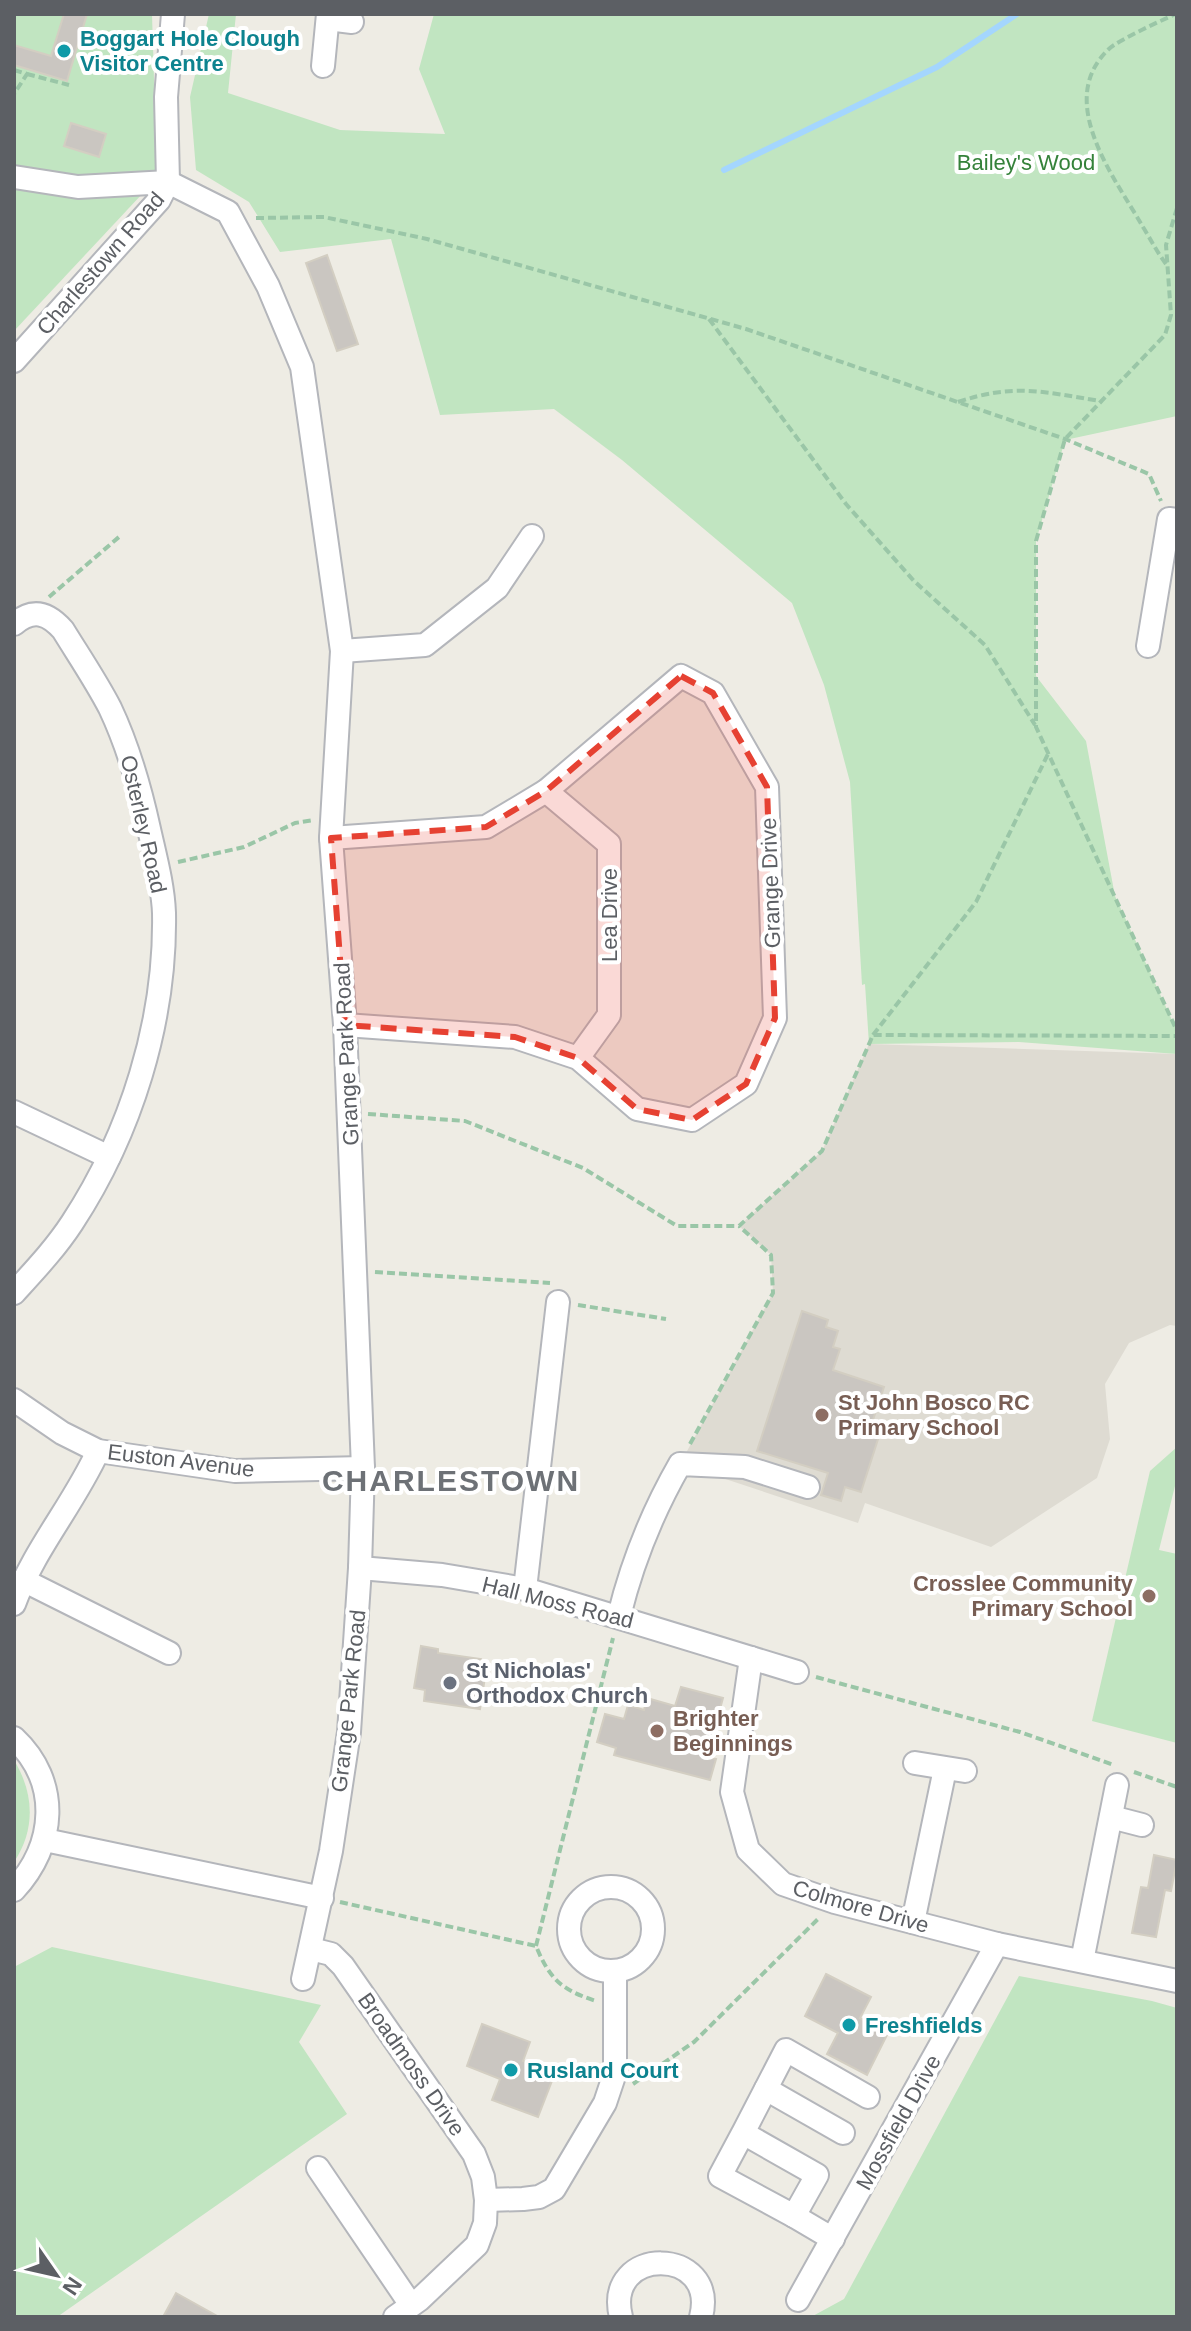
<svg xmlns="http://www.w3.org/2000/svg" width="1191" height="2331" viewBox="0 0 1191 2331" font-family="Arial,sans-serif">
<rect width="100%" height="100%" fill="#eeece4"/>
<path fill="#dedbd2" d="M869,1044l308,10v272l-7,-1 -41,18 -24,41 5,55 -13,39 -106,69 -126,-44 -7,20 -178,-59 93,-171 -2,-38 -32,-29 83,-75z"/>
<g fill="#c1e5c1">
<path d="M14,14h138l5,164 -143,153z"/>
<path d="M209,14h27l-8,79 112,37 105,4 -26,-65 15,-55h743v402l-112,24 -29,101v135l50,65 29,155 62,135v23l-158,-12 -150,2 -4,-60 -3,1 -12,-203 -26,-97 -32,-82 -170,-143 -68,-51 -114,6 -49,-176 -111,13 -31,-50 -53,-32 -6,-73z"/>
<path d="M1177,1447v31l-18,72 18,4v189l-85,-22 58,-250z"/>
<path d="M14,1760c20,33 22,69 0,102z"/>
<path d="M52,1947l269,58 -22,37 48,72 -290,203h-43v-350z"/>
<path d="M1019,1976l133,25 25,7v309h-366l33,-18z"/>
</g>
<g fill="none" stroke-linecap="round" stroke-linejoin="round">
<path stroke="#a4d6fe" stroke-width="6" d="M724,170l213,-103 80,-53"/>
</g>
<g fill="#cac6c1" stroke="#d3cec2" stroke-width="2">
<path d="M64,14h23l-20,67 -53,-16v-20l37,11z"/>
<path d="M71,123l35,11 -7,23 -35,-11z"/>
<path d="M327,255l31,89 -21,7 -31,-88z"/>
<path d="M802,1311l26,9 -2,7 12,4 -5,16 7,2 -7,21 51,17 -14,42 10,4 -19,59 -16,-5 -4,14 -20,-6 7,-22 -71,-22z"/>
<path d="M421,1646l17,3v4l43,6 -2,17 6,1 -5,32 -56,-8 1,-11 -11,-2z"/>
<path d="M681,1687l42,11 -16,59 9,2 -6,21 -96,-25 2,-7 -19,-6 8,-28 19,5 4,-14 16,5 3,-12 28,8z"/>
<path d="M1154,1855l23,5 -6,31 -6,-1 -9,47 -24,-4 9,-46 7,1z"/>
<path d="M826,1974l45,23 -11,21 28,15 -21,42 -40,-21 11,-21 -33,-17z"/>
<path d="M482,2024l48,18 -7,19 32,12 -17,44 -46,-17 8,-21 -33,-13z"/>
<path d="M176,2293l43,24h-56z"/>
</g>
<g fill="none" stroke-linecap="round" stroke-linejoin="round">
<g stroke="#b4b6bb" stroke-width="26">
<g id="minor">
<path d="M328,19l24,3"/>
<path d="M323,66l5,-52"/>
<path d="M14,177l64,10 90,-5 60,30 40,74 34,81 40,284 -11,187 14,187 18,443 -3,100 -11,164 -18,119 -28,128"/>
<path d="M14,361l145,-161 9,-18 -2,-85 7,-83"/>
<path d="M14,624c19,-16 34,-11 49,6 16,26 33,51 47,78 18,38 30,80 39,121 6,27 14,56 15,84 2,108 -33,220 -92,310 -17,26 -38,48 -58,70"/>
<path d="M1148,646l21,-127 8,1"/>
<path d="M342,651l83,-6 72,-57 35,-52"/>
<path d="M546,791l63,53v171l-31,43"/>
<path d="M331,838l155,-11 60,-36 135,-115 32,17 54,94 8,231 -29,66 -54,36 -55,-11 -59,-51 -63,-21 -170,-12"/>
<path d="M14,1112l95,45"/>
<path d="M14,1400l48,33 36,18 137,20 128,-3"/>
<path d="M360,1568l82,7 83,14 272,83"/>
<path d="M23,1580l146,73"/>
<path d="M525,1589l33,-287"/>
<path d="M14,1604c20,-55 60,-100 84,-153"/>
<path d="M619,1616c13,-53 34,-105 61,-152l65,3 63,20"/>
<path d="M751,1658l-19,134 16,58 35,34 52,18 162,42 180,37"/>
<path d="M14,1738c47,44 42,107 0,152"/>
<path d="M915,1763l50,8"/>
<path d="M1111,1817l31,8"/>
<path d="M45,1840l277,58"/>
<circle cx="611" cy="1929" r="42"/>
<path d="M913,1922l32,-153"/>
<path d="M311,1949l20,5 12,12 131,188 9,23 3,23 -1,23 -8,22 -58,55 -24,17"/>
<path d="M1082,1961l35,-176"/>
<path d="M766,2089l77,44"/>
<path d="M743,2133l-23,43 74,40 23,-41 -74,-42 43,-83 82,47"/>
<path d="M318,2168l93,137"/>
<path d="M486,2200l37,-1 16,-2 15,-8 51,-86 10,-30v-102"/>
<path d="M794,2216l39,23"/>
<path d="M798,2300l199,-356"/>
<path d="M621,2317c-18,-72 98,-71 80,0"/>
</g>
</g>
<g stroke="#9ac6a7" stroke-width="4" stroke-dasharray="8 4" stroke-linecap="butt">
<path d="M14,70l13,4 -13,20"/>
<path d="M27,74l42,11"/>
<path d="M1177,208l-11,37 5,70 -6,20 -100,104 -29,102v186l141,304"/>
<path d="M256,218l68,-1 103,22 319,90 319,110 84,35 12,27"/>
<path d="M1166,264c-9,-12 -15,-24 -23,-37 -28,-49 -90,-127 -33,-179 9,-8 54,-29 66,-34"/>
<path d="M709,319l137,185 68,77 71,64 50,80"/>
<path d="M958,402c56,-19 86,-10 142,-1"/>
<path d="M49,597l70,-60"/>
<path d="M178,862l66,-15 51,-24 19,-3"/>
<path d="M873,1035l103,-133 72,-148"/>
<path d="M368,1114l97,7 118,47 94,58h62l83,-75 51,-116 304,1"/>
<path d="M375,1272l175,11"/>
<path d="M578,1305l88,14"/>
<path d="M690,1444l83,-151 -2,-38 -32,-29"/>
<path d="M816,1677l204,55 94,33"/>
<path d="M1134,1772l43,15"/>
<path d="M340,1902l196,44c14,34 26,44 60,55"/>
<path d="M536,1946l77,-308"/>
<path d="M633,2084l61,-42 125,-124"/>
</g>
<use href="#minor" stroke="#fff" stroke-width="22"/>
</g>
<path fill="#e64132" fill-opacity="0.2" stroke="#e64132" stroke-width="6" stroke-dasharray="16 10" stroke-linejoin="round" d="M681,676l32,17 54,94 8,231 -29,66 -54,36 -55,-11 -59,-51 -63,-21 -170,-12 -14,-187 155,-11 60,-36z"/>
<g fill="#0f9aa8" stroke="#fff" stroke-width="3">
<circle cx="64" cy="51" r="8"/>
<circle cx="849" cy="2025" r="8"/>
<circle cx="511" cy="2070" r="8"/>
</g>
<g fill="#8d6e63" stroke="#fff" stroke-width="3">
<circle cx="822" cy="1415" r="8"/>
<circle cx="1149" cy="1596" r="8"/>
<circle cx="657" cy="1731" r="8"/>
</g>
<circle fill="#6b7280" stroke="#fff" stroke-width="3" cx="450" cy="1683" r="8"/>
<g text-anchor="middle" stroke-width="8" stroke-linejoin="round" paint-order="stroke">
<g font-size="22" font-weight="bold" fill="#0d838f" stroke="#fff" text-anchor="start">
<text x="80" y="46">Boggart Hole Clough<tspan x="80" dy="25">Visitor Centre</tspan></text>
<text x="865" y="2033">Freshfields</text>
<text x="527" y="2078">Rusland Court</text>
</g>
<g font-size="22" fill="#35823a" stroke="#fff">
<text x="1026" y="170">Bailey's Wood</text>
</g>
<g font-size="22" fill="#5c5f64" stroke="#fff">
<text transform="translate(100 263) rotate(-49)" y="8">Charlestown Road</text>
<text transform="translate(144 824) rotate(77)" y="8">Osterley Road</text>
<text transform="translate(770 883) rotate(-92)" y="8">Grange Drive</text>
<text transform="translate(609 915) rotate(-90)" y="8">Lea Drive</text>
<text transform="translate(346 1054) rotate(-93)" y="8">Grange Park Road</text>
<text transform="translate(181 1460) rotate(7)" y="8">Euston Avenue</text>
<text transform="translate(558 1602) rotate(14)" y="8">Hall Moss Road</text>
<text transform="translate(348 1701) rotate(-84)" y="8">Grange Park Road</text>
<text transform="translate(861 1906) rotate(16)" y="8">Colmore Drive</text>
<text transform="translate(412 2064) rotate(55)" y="8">Broadmoss Drive</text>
<text transform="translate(898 2122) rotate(-61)" y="8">Mossfield Drive</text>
</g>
<g font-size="22" font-weight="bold" fill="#785e54" stroke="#fff" text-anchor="start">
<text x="838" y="1410">St John Bosco RC<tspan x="838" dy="25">Primary School</tspan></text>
<text x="1133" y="1591" text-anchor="end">Crosslee Community<tspan x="1133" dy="25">Primary School</tspan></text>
<text x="673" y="1726">Brighter<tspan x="673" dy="25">Beginnings</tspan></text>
</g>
<g font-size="22" font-weight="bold" fill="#5b616d" stroke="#fff" text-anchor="start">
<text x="466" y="1678">St Nicholas'<tspan x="466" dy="25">Orthodox Church</tspan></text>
</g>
<g font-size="30" font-weight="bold" letter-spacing="2" fill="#6d7176" stroke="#fff">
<text x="451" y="1491">CHARLESTOWN</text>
</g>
</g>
<rect width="1191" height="2331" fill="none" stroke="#5c5f64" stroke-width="32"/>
<g transform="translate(56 2275) rotate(124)" stroke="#ffffff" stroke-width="6" paint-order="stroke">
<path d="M0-6L14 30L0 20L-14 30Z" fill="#5c5f64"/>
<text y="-12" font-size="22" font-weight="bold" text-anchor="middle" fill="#5c5f64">N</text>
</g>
</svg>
